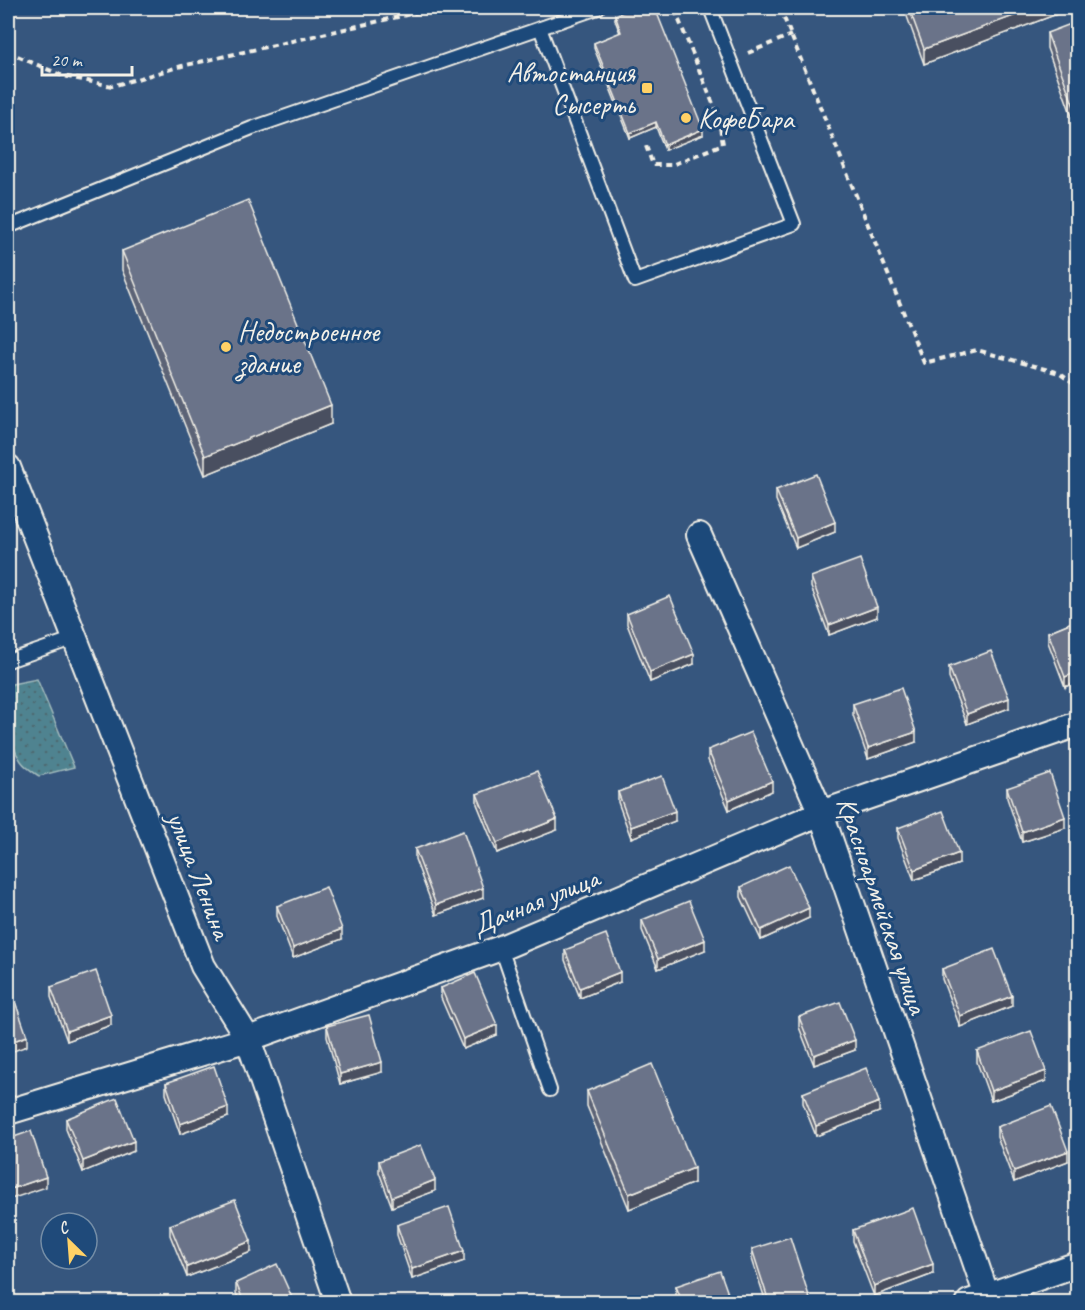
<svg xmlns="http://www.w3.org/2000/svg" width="1085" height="1310" viewBox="0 0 1085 1310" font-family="Caveat,sans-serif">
<defs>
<pattern id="grass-dots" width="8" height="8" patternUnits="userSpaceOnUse" patternTransform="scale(1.5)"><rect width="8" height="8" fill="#4f8390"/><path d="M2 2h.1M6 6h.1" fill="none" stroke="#4d6b72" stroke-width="1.8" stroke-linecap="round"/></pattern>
</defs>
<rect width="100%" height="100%" fill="#36567e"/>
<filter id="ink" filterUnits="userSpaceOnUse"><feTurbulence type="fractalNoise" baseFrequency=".0167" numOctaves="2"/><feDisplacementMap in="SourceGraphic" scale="12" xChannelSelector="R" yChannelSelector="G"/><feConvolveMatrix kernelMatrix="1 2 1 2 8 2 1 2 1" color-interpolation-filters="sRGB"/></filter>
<g filter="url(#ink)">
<path fill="url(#grass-dots)" stroke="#a2babc" stroke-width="1.5" d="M37,679l37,88 -35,9c-6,-4 -14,-9 -18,-15 -12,-16 -20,-60 -9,-77z"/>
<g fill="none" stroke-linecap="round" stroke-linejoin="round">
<g stroke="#f4f1e8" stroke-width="16">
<g id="lane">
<path d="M540,28l95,253 159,-57 -84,-216"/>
<path d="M8,227l244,-99 346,-120"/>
<path d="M8,661l67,-23"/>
<path d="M501,948l49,142"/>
</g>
</g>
<g stroke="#f4f1e8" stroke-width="28">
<g id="street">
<path d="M8,467l195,499 45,73 90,263"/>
<path d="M699,535l122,278 168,489"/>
<path d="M8,1112l240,-73 253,-91 320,-135 257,-89"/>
<path d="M969,1302l109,-38"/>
</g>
</g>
<g stroke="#f4f1e8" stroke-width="4" stroke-dasharray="6 4.5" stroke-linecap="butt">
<path d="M780,8l144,355 53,-13 82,23 19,14"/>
<path d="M8,52l55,24 49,10 70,-20 255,-58"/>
<path d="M748,53l43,-18"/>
<path d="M646,146l7,19h19l51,-21 -5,-28 -44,-108"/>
</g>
<use href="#lane" stroke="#1f4a7a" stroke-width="12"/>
<use href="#street" stroke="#1f4a7a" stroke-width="24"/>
</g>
<g fill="#5b6376" stroke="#f4f1e8" stroke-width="1.5">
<path d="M904,8h169l-149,56z"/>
<path d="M615,15l88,120 -38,15 -9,-23 -26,11 -36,-90v-5l26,-10 -5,-13z"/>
<path d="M1077,27v103l-30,-82v-15z"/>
<path d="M122,251l209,173 -126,51 -83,-205z"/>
<path d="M776,490l59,42 -39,16 -20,-48z"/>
<path d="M811,577l66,40 -48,18 -18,-48z"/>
<path d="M627,614l67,50 -44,18 -23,-58z"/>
<path d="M1077,620l-12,67 -17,-45v-10z"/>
<path d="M949,667l60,41 -42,16 -18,-46z"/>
<path d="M853,704l63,38 -48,17 -15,-44z"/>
<path d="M708,750l64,41 -43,19 -21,-50z"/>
<path d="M1007,788l58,40 -43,14 -15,-44z"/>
<path d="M618,792l57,29 -44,17 -13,-36z"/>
<path d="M477,794l80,36 -60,23 -20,-49z"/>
<path d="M898,828l61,36 -45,16 -16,-42z"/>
<path d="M415,849l68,49 -47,17 -21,-56z"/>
<path d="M741,887l68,31 -48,22 -20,-43z"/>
<path d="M277,906l65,33 -49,19 -16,-42z"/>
<path d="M642,920l63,30 -47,19 -16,-39z"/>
<path d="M565,950l55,32 -40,16 -15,-38z"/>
<path d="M942,969l70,37 -52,21 -18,-48z"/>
<path d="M51,987l60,38 -44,16 -16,-44z"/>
<path d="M441,988l56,47 -34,14 -22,-51z"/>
<path d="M799,1017l56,33 -41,15 -15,-38z"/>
<path d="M327,1026l55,46 -42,12 -13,-47z"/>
<path d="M977,1051l69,30 -55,20 -14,-39z"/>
<path d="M166,1083l62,34 -48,17 -14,-40z"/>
<path d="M587,1091l107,92 -65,26 -42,-103z"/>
<path d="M803,1093l76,19 -63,24 -13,-33z"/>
<path d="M66,1119l68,32 -51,21 -17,-43z"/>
<path d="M997,1127l71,34 -54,21 -17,-45z"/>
<path d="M379,1161l56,30 -43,16 -13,-35z"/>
<path d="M170,1225l81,27 -64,25 -17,-42z"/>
<path d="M397,1225l67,36 -52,18 -15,-44z"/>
<path d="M853,1230l80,44 -59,22 -21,-55z"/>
<path d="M752,1249l58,53h-44l-14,-43z"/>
<path d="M236,1283l58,19h-54l-4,-9z"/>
<path d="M676,1286l55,16h-52l-3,-6z"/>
</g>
<g fill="#4a5060" stroke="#f4f1e8" stroke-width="1.5">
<path d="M1035,8h38l-149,56v-15z"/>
<path d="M656,122v5l-26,11v-5z"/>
<path d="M703,129v6l-38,15v-5z"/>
<path d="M331,405v19l-126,51v-19z"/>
<path d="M835,522v10l-39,16v-10z"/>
<path d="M877,607v10l-48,18v-10z"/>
<path d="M694,654v10l-44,18v-10z"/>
<path d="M1077,672v10l-12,5v-10z"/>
<path d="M1009,698v10l-42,16v-10z"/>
<path d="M916,732v10l-48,17v-11z"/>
<path d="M772,781v10l-43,19v-10z"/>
<path d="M675,811v10l-44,17v-11z"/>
<path d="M1065,817v11l-43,14v-10z"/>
<path d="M557,819v11l-60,23v-10z"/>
<path d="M959,853v11l-45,16v-10z"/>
<path d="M483,888v10l-47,17v-10z"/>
<path d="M809,908v10l-48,22v-10z"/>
<path d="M342,929v10l-49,19v-10z"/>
<path d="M705,940v10l-47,19v-10z"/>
<path d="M620,972v10l-40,16v-10z"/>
<path d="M1012,996v10l-52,21v-11z"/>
<path d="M111,1015v10l-44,16v-10z"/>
<path d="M497,1025v10l-34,14v-10z"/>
<path d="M27,1036v10l-19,7v-10z"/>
<path d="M855,1040v10l-41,15v-10z"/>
<path d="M382,1062v10l-42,12v-10z"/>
<path d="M1046,1071v10l-55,20v-10z"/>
<path d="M879,1102v10l-63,24v-10z"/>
<path d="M228,1107v10l-48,17v-10z"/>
<path d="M134,1141v10l-51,21v-11z"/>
<path d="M1068,1151v10l-54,21v-11z"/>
<path d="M694,1168v15l-65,26v-15z"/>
<path d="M46,1177v10l-38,13v-10z"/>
<path d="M435,1180v11l-43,16v-10z"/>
<path d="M251,1241v11l-64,25v-10z"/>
<path d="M464,1251v10l-52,18v-10z"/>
<path d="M933,1264v10l-59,22v-10z"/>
</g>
<g fill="#6a7389" stroke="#f4f1e8" stroke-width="1.5">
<path d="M633,8h22l48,121 -38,16 -9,-23 -26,11 -36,-90 27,-11 -6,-17z"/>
<path d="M909,8h126l-111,41z"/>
<path d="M1076,22l1,5v88l-30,-82z"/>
<path d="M248,200l83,205 -126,51 -83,-205z"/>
<path d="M816,474l19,48 -39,16 -20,-48z"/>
<path d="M860,559l17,48 -48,18 -18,-48z"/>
<path d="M670,596l24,58 -44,18 -23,-58z"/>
<path d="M1077,620v52l-12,5 -17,-45z"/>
<path d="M991,651l18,47 -42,16 -18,-47z"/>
<path d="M901,688l15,44 -48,16 -15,-44z"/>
<path d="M751,732l21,49 -43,19 -21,-50z"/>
<path d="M537,771l20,48 -60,24 -20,-49z"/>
<path d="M1050,773l15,44 -43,15 -15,-44z"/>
<path d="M662,776l13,35 -44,16 -13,-35z"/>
<path d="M943,811l16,42 -45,17 -16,-42z"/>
<path d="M463,831l20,57 -47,17 -21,-56z"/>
<path d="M789,865l20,43 -48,22 -20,-43z"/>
<path d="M326,887l16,42 -49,19 -16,-42z"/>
<path d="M689,901l16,39 -47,19 -16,-39z"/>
<path d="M606,934l14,38 -40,16 -15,-38z"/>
<path d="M994,949l18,47 -52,20 -18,-47z"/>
<path d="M96,971l15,44 -44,16 -16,-44z"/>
<path d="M475,973l22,52 -34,14 -22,-51z"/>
<path d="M9,984l18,52 -19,7v-58z"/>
<path d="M840,1002l15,38 -41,15 -15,-38z"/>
<path d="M369,1015l13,47 -42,12 -13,-48z"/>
<path d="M1031,1031l15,40 -55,20 -14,-40z"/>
<path d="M652,1064l42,104 -65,26 -42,-103z"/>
<path d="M214,1066l14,41 -48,17 -14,-41z"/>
<path d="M866,1068l13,34 -63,24 -13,-33z"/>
<path d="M117,1098l17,43 -51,20 -17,-42z"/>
<path d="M1051,1106l17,45 -54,20 -17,-44z"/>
<path d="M31,1131l15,46 -38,13v-51z"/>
<path d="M421,1145l14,35 -43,17 -13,-36z"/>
<path d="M235,1200l16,41 -64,26 -17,-42z"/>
<path d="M449,1207l15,44 -52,18 -15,-44z"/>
<path d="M913,1208l20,56 -59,22 -21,-56z"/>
<path d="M790,1237l20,62 -9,3h-32l-17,-53z"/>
<path d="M277,1264l17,38h-50l-8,-19z"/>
<path d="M720,1271l11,31h-49l-6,-16z"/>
</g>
</g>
<g fill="#ffd166" stroke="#1f4a7a" stroke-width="2">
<rect x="641" y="82" width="12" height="12" rx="3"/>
<circle cx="686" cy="118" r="6"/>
<circle cx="226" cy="347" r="6"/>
</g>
<g text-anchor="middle" stroke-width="6" stroke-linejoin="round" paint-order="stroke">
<g font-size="28" fill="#f4f1e8" stroke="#1f4a7a" text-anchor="start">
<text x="635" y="82" text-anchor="end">Автостанция<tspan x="635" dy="32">Сысерть</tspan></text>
<text x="698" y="128">КофеБара</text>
<text x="238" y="341">Недостроенное<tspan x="238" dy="32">здание</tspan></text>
</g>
<g font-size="28" fill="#f4f1e8" stroke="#1f4a7a">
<text transform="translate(200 875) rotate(69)" y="10">улица Ленина</text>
<text transform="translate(535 901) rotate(-22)" y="10">Дачная улица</text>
<text transform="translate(883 905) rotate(71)" y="10">Красноармейская улица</text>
</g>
</g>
<rect width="1085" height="1310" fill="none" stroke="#1f4a7a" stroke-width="30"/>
<rect x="15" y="15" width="1055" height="1280" fill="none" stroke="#f4f1e8" stroke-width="2" filter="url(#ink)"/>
<g transform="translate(69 1241) rotate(335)"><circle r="28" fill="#1f4a7a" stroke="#748da6" stroke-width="1.5"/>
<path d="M0-4.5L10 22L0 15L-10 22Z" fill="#ffd166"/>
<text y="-9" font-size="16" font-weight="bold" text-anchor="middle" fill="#f4f1e8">С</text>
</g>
<path d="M42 66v9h90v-9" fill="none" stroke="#f4f1e8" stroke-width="3"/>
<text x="51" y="66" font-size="18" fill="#f4f1e8" stroke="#1f4a7a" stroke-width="4.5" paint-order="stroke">20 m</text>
</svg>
